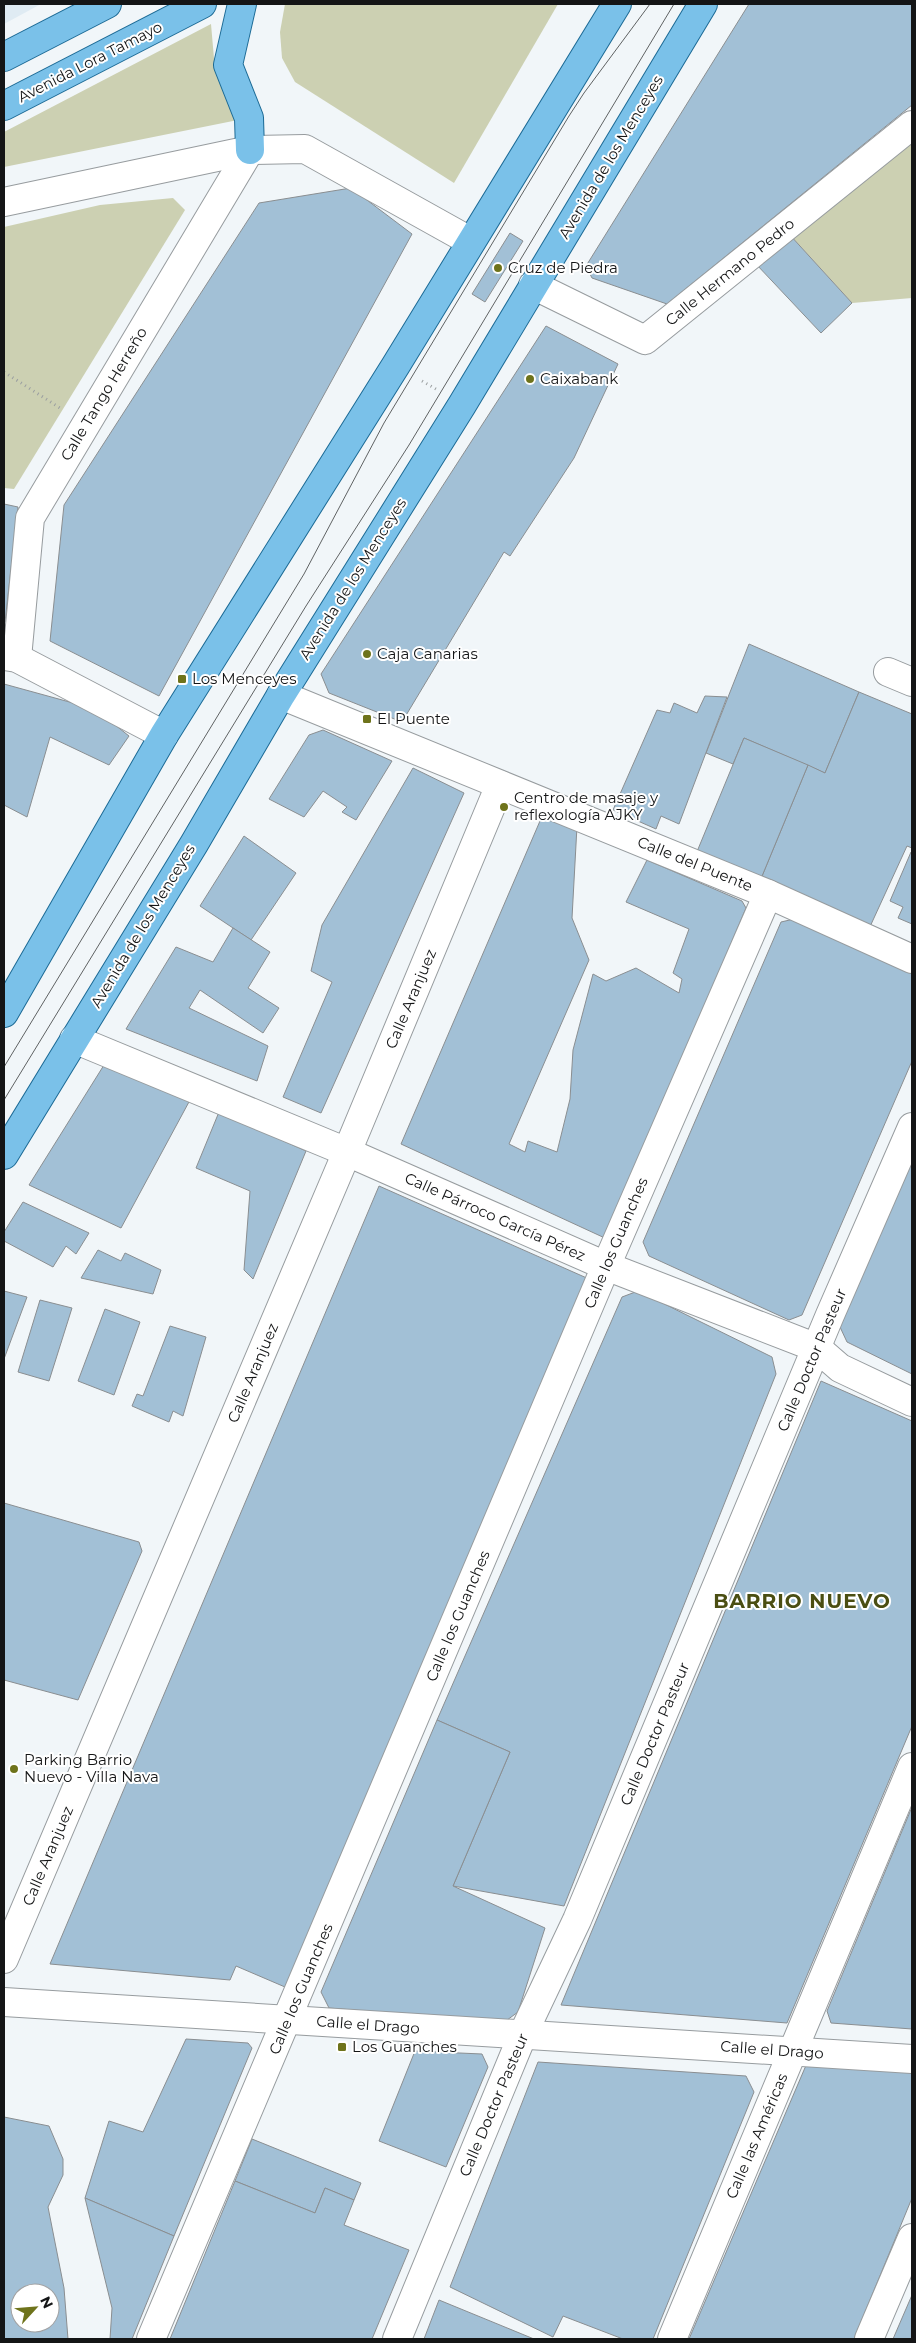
<svg xmlns="http://www.w3.org/2000/svg" width="916" height="2343" viewBox="0 0 916 2343" font-family="Montserrat,sans-serif">
<rect width="100%" height="100%" fill="#f1f6f9"/>
<path fill="#dfebf3" d="M4,4h37l-37,20z"/>
<g fill="#ccd0b2">
<path d="M285,4h273l-104,179 -159,-101 -13,-24 -2,-26z"/>
<path d="M211,24l4,46 23,50 -234,47v-35z"/>
<path d="M912,136v162l-60,5 -63,-69z"/>
<path d="M173,198l12,12 -171,279 -10,-1v-261l96,-22z"/>
</g>
<g fill="#a2c0d6" stroke="#8a8e91" fill-rule="evenodd">
<path d="M749,4h163v101l-245,199 -75,-26 -6,-12z"/>
<path d="M351,188l61,46 -253,462 -109,-55 14,-136 195,-302z"/>
<path d="M510,233l13,8 -38,61 -13,-8z"/>
<path d="M789,234l63,69 -31,30 -65,-69z"/>
<path d="M546,326l72,38 -44,94 -64,98 -6,-4 -102,170 -73,-29 -8,-19z"/>
<path d="M4,504l14,3 -13,115h-1z"/>
<path d="M749,644l110,48 -34,81 -81,-35 -11,26 -27,-11z"/>
<path d="M4,684l91,25 34,27 -20,29 -59,-28 -23,80 -23,-12z"/>
<path d="M859,692l53,22v134l-5,-2 -39,85 -108,-50 48,-116 17,8z"/>
<path d="M705,696l22,1 -48,127 -18,-8 -5,13 -43,-19 44,-100 13,3 4,-10 23,10z"/>
<path d="M323,730l69,31 -36,59 -14,-8 5,-5 -24,-16 -19,26 -35,-18 40,-64z"/>
<path d="M744,738l64,27 -48,116 -64,-27z"/>
<path d="M413,768l51,25 -143,320 -38,-16 49,-115 -21,-11 11,-46z"/>
<path d="M543,814l34,12 -5,92 17,42 -80,184 16,8 3,-11 29,11 13,-53 3,-49 20,-76 13,7 30,-13 43,25 3,-14 -9,-6 16,-44 -63,-27 21,-42 95,41 4,7 -139,331 -206,-95z"/>
<path d="M244,836l52,37 -45,67 -51,-34z"/>
<path d="M911,852l1,1v71l-14,-6 5,-11 -13,-6z"/>
<path d="M794,919l118,52v90l-110,254 -13,5 -140,-64 -6,-14 138,-320z"/>
<path d="M233,928l37,24 -22,36 31,20 -16,25 -63,-43 -11,18 79,38 -11,35 -131,-52 50,-82 37,15z"/>
<path d="M104,1065l86,35 -69,128 -92,-43z"/>
<path d="M219,1112l87,39 -53,128 -9,-9 6,-79 -54,-23z"/>
<path d="M912,1160v214l-65,-32 -7,-15z"/>
<path d="M379,1186l210,93 -297,711 -56,-24 -6,14 -180,-16z"/>
<path d="M23,1202l66,31 -13,21 -10,-8 -13,21 -49,-26v-9z"/>
<path d="M98,1250l23,11 4,-8 36,17 -8,24 -72,-16z"/>
<path d="M4,1291l23,6 -23,62z"/>
<path d="M638,1291l134,66 4,17 -212,532 -111,-20 57,-134 -73,-32 185,-423z"/>
<path d="M40,1300l32,8 -23,73 -31,-9z"/>
<path d="M105,1309l35,13 -26,73 -36,-14z"/>
<path d="M170,1326l36,11 -23,79 -10,-5 -4,11 -37,-16 5,-12 6,2z"/>
<path d="M821,1381l91,40v305l-125,297 -226,-18z"/>
<path d="M4,1503l135,39 3,9 -64,149 -74,-20z"/>
<path d="M437,1720l73,32 -57,134 92,42 -27,84 -15,11 -174,-15 -8,-16z"/>
<path d="M912,1807v222l-81,-6 -4,-12z"/>
<path d="M186,2039l62,4 4,5 -78,188 -89,-38 24,-77 34,11z"/>
<path d="M415,2051l67,3 6,13 -42,100 -67,-26z"/>
<path d="M538,2062l208,14 8,16 -101,247h-30l-60,-23 -10,21 -103,-50z"/>
<path d="M807,2063l105,5v130l-58,141h-165z"/>
<path d="M4,2117l45,9 14,33v16l-15,32 16,81 4,51h-64zM20,2293h30v30h-30z"/>
<path d="M252,2139l109,44 -7,17 -29,-12 -10,25 -80,-32z"/>
<path d="M235,2181l80,32 10,-25 29,12 -10,25 65,25 -37,89h-202z"/>
<path d="M85,2198l89,38 -42,103h-22l2,-31z"/>
<path d="M912,2295v44h-19z"/>
<path d="M439,2300l95,39h-110z"/>
</g>
<g fill="none" stroke-linecap="round" stroke-linejoin="round">
<g stroke="#979c9f" stroke-width="30">
<g id="minor">
<path d="M4,202l246,-52 55,-1 165,92"/>
<path d="M533,285l112,55 267,-215"/>
<path d="M4,656l13,2 147,77"/>
<path d="M17,658l13,-140 220,-368"/>
<path d="M888,672l24,10"/>
<path d="M281,695l487,199 144,65"/>
<path d="M74,1039l273,113 259,114 211,82 23,20 72,34"/>
<path d="M4,1959l343,-807 153,-367"/>
<path d="M4,2002l908,57"/>
<path d="M151,2339l455,-1073 162,-372"/>
<path d="M397,2339l126,-305 54,-114 253,-605 82,-188"/>
<path d="M672,2339l240,-572"/>
<path d="M869,2339l43,-101"/>
</g>
</g>
<g stroke="#1c6a95" stroke-width="30">
<g id="major">
<path d="M242,4l-14,61 21,53 1,32"/>
<path d="M4,57l103,-53"/>
<path d="M4,106l198,-102"/>
<path d="M4,1013l160,-278 232,-370 221,-361"/>
<path d="M4,1155l190,-311 87,-149 181,-290 241,-401"/>
</g>
</g>
<g stroke="#9a9ea0" stroke-width="3" stroke-dasharray="1 4" stroke-linecap="butt">
<path d="M4,372l56,36"/>
<path d="M422,381l14,8"/>
</g>
<use href="#minor" stroke="#fff" stroke-width="28"/>
<use href="#major" stroke="#7ac1e9" stroke-width="28"/>
<g stroke="#5f6263" stroke-width="1">
<path d="M4,1067l300,-493 80,-151 185,-307 15,-23 66,-89"/>
<path d="M4,1100l302,-494 103,-161 265,-441"/>
</g>
</g>
<g fill="#6e731b" stroke="#fff" stroke-width="2">
<circle cx="498" cy="268" r="5"/>
<circle cx="530" cy="379" r="5"/>
<circle cx="367" cy="654" r="5"/>
<rect x="177" y="674" width="10" height="10" rx="2.5"/>
<rect x="362" y="714" width="10" height="10" rx="2.5"/>
<circle cx="504" cy="807" r="5"/>
<circle cx="14" cy="1769" r="5"/>
<rect x="337" y="2042" width="10" height="10" rx="2.5"/>
</g>
<g text-anchor="middle" stroke-width="4" stroke-linejoin="round" paint-order="stroke">
<g font-size="15" fill="#141516" stroke="#fff">
<text transform="translate(90 62) rotate(-27)" y="5">Avenida Lora Tamayo</text>
<text transform="translate(611 157) rotate(-59)" y="5">Avenida de los Menceyes</text>
<text transform="translate(730 272) rotate(-39)" y="5">Calle Hermano Pedro</text>
<text transform="translate(104 394) rotate(-59)" y="5">Calle Tango Herreño</text>
<text transform="translate(353 579) rotate(-58)" y="5">Avenida de los Menceyes</text>
<text transform="translate(695 864) rotate(22)" y="5">Calle del Puente</text>
<text transform="translate(143 926) rotate(-59)" y="5">Avenida de los Menceyes</text>
<text transform="translate(411 999) rotate(-67)" y="5">Calle Aranjuez</text>
<text transform="translate(495 1217) rotate(24)" y="5">Calle Párroco García Pérez</text>
<text transform="translate(616 1243) rotate(-67)" y="5">Calle los Guanches</text>
<text transform="translate(812 1360) rotate(-67)" y="5">Calle Doctor Pasteur</text>
<text transform="translate(253 1373) rotate(-67)" y="5">Calle Aranjuez</text>
<text transform="translate(458 1616) rotate(-67)" y="5">Calle los Guanches</text>
<text transform="translate(655 1734) rotate(-67)" y="5">Calle Doctor Pasteur</text>
<text transform="translate(48 1856) rotate(-67)" y="5">Calle Aranjuez</text>
<text transform="translate(301 1989) rotate(-67)" y="5">Calle los Guanches</text>
<text transform="translate(368 2025) rotate(4)" y="5">Calle el Drago</text>
<text transform="translate(772 2050) rotate(4)" y="5">Calle el Drago</text>
<text transform="translate(494 2105) rotate(-67)" y="5">Calle Doctor Pasteur</text>
<text transform="translate(757 2136) rotate(-67)" y="5">Calle las Américas</text>
</g>
<g font-size="15" fill="#141516" stroke="#fff" text-anchor="start">
<text x="508" y="273">Cruz de Piedra</text>
<text x="540" y="384">Caixabank</text>
<text x="377" y="659">Caja Canarias</text>
<text x="192" y="684">Los Menceyes</text>
<text x="377" y="724">El Puente</text>
<text x="514" y="803">Centro de masaje y<tspan x="514" dy="17">reflexología AJKY</tspan></text>
<text x="24" y="1765">Parking Barrio<tspan x="24" dy="17">Nuevo - Villa Nava</tspan></text>
<text x="352" y="2052">Los Guanches</text>
</g>
<g font-size="20" font-weight="bold" letter-spacing="1" fill="#4a4e12" stroke="#fff">
<text x="802" y="1608">BARRIO NUEVO</text>
</g>
</g>
<rect width="916" height="2343" fill="none" stroke="#141516" stroke-width="10"/>
<g transform="translate(35 2308) rotate(64)"><circle r="24" fill="#ffffff" stroke="#a1a1a2"/>
<path d="M0-4L9 19L0 12L-9 19Z" fill="#6e731b"/>
<text y="-8" font-size="14" font-weight="bold" text-anchor="middle" fill="#141516">N</text>
</g>
</svg>
